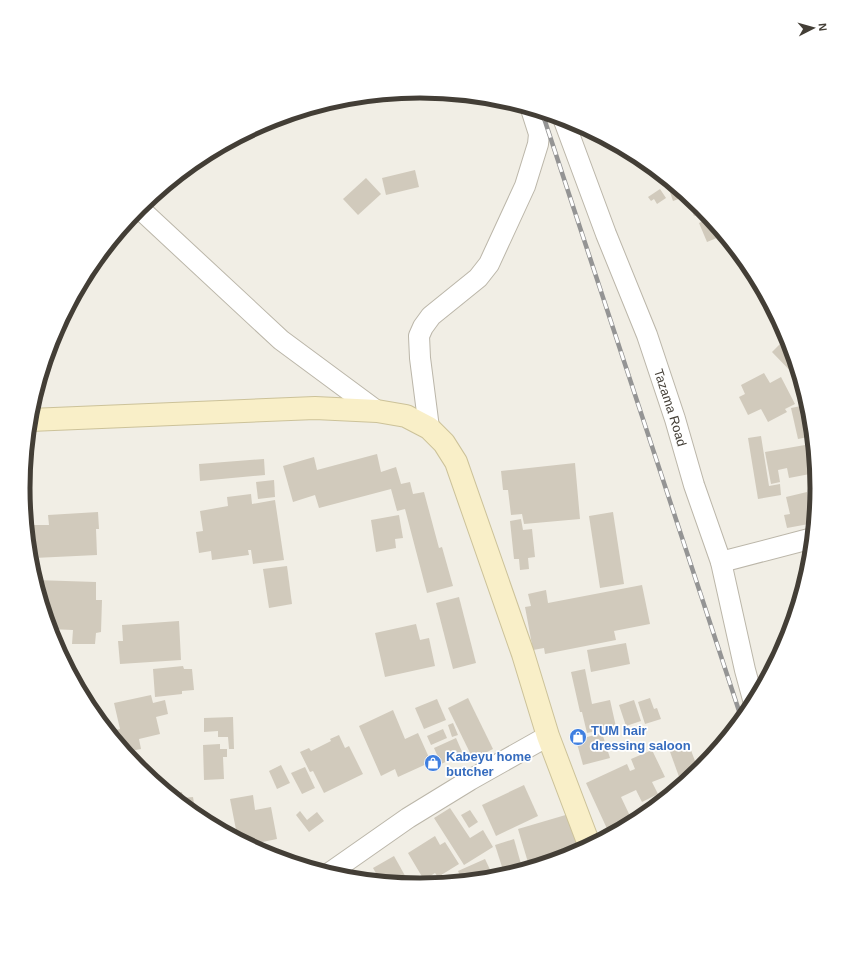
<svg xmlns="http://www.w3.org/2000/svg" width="841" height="977" viewBox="0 0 841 977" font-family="Arial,sans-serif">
<rect width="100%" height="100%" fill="#f1eee5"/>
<g fill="#d1cabc">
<path d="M653,169h1l11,8 -8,3z"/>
<path d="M415,170l4,17 -33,8 -4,-17z"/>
<path d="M366,178l15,16 -23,21 -15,-16z"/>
<path d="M668,180l4,3 15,13 -14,5 -7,-20z"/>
<path d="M660,189l6,9 -9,6 -3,-5 -3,2 -3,-4z"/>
<path d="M691,199l11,9 3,3 -11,5 -6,-16z"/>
<path d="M710,218l14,17 -17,7 -8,-19z"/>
<path d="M788,336v1l14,46 -30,-31z"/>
<path d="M764,373l6,10 11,-6 14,27 -10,5 2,3 -19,10 -7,-13 -13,6 -9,-18 6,-3 -4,-9z"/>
<path d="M808,403l2,8 3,27 -4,1 -7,-35z"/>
<path d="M801,406l7,31 -10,2 -7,-31z"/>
<path d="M761,436l8,50 11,-2 1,11 -23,4 -10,-61z"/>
<path d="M805,445l2,9 4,-1 4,20 -26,5 -2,-10 -9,2 2,12 -9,2 -6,-32z"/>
<path d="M377,454l4,18 15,-5 5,17 9,-2 3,12 11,-2 15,56 3,-1 11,39 -26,7 -22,-84 -8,2 -6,-22 -72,19 -4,-13 -22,7 -10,-36 31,-9 3,13z"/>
<path d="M264,459l1,16 -65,6 -1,-17z"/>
<path d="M575,463l5,56 -56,5 -2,-10 -11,1 -3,-25h-5l-2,-19z"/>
<path d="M274,480l1,17 -17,2 -2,-17z"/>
<path d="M807,492l2,11 6,-1 1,3 -2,18 -27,5 -3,-13 6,-1 -4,-17z"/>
<path d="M251,494l1,10 23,-4 9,60 -31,4 -2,-14h-3l1,5 -37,5 -1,-9 -12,2 -3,-21 7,-1 -3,-20 28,-5 -1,-9z"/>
<path d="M98,512l1,17h-3l1,26 -63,3 -2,-33h17l-1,-10z"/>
<path d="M613,512l11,72 -24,4 -11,-72z"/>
<path d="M399,515l4,23 -8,1 1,9 -20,4 -5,-32z"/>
<path d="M521,519l2,11 9,-1 3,28 -7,1 1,11 -9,1 -1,-11h-5l-4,-38z"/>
<path d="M287,566l5,38 -23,4 -6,-39z"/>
<path d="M35,580l61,2v18h6l-1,32 -5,1 -1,11h-23l1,-14 -23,-1z"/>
<path d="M642,585l8,39 -36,7 2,9 -71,14 -1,-6 -11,2 -8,-43 6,-1 -3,-12 18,-4 2,13z"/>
<path d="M459,597l17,66 -23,6 -17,-66z"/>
<path d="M179,621l2,39 -61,4 -2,-23h5l-1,-16z"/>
<path d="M416,624l4,16 9,-2 6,28 -50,11 -10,-44z"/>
<path d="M626,643l4,21 -39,8 -4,-22z"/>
<path d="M183,666l1,3h8l2,21 -12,1v3l-27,3 -2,-28z"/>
<path d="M585,669l7,35 18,-4 6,27 -29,6 -5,-21h-2l-9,-40z"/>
<path d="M151,695l2,8 12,-3 3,14 -12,3 4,17 -21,5 2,10 -16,3 -6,-7v-4h-2l-2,-11 5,-1 -6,-26z"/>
<path d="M468,698l25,51 -20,10 -25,-51z"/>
<path d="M650,698l4,11 3,-1 4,11 -16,5 -7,-22z"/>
<path d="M437,699l9,21 -22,9 -9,-21z"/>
<path d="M634,700l7,21 -15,5 -7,-21z"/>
<path d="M393,710l12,29 13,-6 13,29 -33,15 -3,-8 -14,7 -22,-50z"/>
<path d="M233,717l1,32h-5l-1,-12h-10v-6l-14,1v-14z"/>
<path d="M453,723l5,12 -6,2 -4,-12z"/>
<path d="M443,729l4,9 -16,7 -4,-9z"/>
<path d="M602,733l8,25 -27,7 -7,-25z"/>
<path d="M339,735l6,13 4,-2 14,28 -39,19 -11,-22 -3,1 -10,-20 9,-4 2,3 20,-10 -1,-2z"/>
<path d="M456,738l7,16 -22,10 -7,-16z"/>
<path d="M688,742l11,30 -17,13 -13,-36z"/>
<path d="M220,744v5h7v8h-4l1,22 -20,1 -1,-35z"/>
<path d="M652,750l13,27 -13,5 6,12 -16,8 -6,-12 -15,7 9,19 -7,3 3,6 -17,8 -23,-50 41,-19 3,7 5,-2 -4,-10z"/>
<path d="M281,765l9,18 -13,6 -8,-18z"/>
<path d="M305,767l10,21 -13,6 -11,-21z"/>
<path d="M524,785l14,31 -42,20 -14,-31z"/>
<path d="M182,792l1,6 10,-1 3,19 -27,-22z"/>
<path d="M253,795l2,15 16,-3 6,32 -29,6 -10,-5 -8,-41z"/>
<path d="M450,808l20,30 13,-8 10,17 -29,18 -30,-47z"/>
<path d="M470,810l8,12 -9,6 -8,-13z"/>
<path d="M300,811l7,9 10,-8 7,9 -15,11 -13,-17z"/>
<path d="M569,814l11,38 -8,4 -42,13 -12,-40z"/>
<path d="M435,836l5,9 5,-3 14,22 -21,13 -3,-4 -11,7 -16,-27z"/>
<path d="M514,839l7,25 -18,6 -8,-25z"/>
<path d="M394,856l14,25 -5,3 -22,-2 -8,-14z"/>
<path d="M485,859l8,17 -9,4 -21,2 -5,-11z"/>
</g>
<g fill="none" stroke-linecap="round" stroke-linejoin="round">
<g stroke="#bbb6a9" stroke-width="22">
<g id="street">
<path id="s1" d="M563,118l43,116 41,101 28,84 19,66 27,77 24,108 9,33"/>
<path d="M139,208l142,132 96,71"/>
<path d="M429,428l-9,-70 -1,-22 4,-9 8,-11 47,-38 11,-14 36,-78 13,-42 1,-10 -8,-25"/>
<path d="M721,562l92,-24"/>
<path d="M328,874l80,-56 62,-38 78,-44"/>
</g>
</g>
<g stroke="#ccc299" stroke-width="24">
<path id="secondary" d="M30,420l285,-12 62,3 29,5 23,12 15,15 12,19 67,192 25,82 42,111"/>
</g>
<use href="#street" stroke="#fff" stroke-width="20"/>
<use href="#secondary" stroke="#f9efc8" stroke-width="22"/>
<g stroke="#949494" stroke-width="4.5">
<path id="rail" d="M542,112l200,608"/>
</g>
<use href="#rail" stroke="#fff" stroke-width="3" stroke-dasharray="9" stroke-linecap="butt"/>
</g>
<defs>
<g id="shop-disc" transform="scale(0.9)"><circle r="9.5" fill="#3f7fe0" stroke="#fff"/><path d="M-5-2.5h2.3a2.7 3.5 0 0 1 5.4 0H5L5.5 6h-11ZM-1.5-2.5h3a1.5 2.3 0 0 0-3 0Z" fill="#fff"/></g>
</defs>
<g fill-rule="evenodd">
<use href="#shop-disc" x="578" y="737"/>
<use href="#shop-disc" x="433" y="763"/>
</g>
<g text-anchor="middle" stroke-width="3.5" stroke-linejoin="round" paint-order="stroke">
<g font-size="13" fill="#433e36" stroke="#fff">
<text dy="5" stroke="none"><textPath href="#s1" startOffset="309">Tazama Road</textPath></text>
</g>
<g font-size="13" font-weight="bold" fill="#366cbe" stroke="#fff" text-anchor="start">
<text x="591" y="735">TUM hair<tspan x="591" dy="15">dressing saloon</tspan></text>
<text x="446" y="761">Kabeyu home<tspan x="446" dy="15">butcher</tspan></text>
</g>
</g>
<path d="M0 0H841V977H0ZM30 488a390 390 0 1 1 780 0a390 390 0 1 1-780 0Z" fill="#fff" fill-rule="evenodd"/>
<path fill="none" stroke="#433e36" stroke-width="5" d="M30 488a390 390 0 1 1 780 0a390 390 0 1 1-780 0Z"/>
<g transform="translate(813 28) rotate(84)" stroke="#ffffff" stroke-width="3" paint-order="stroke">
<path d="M0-3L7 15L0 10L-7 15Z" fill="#433e36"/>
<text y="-6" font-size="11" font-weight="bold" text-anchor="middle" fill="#433e36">N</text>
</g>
</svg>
